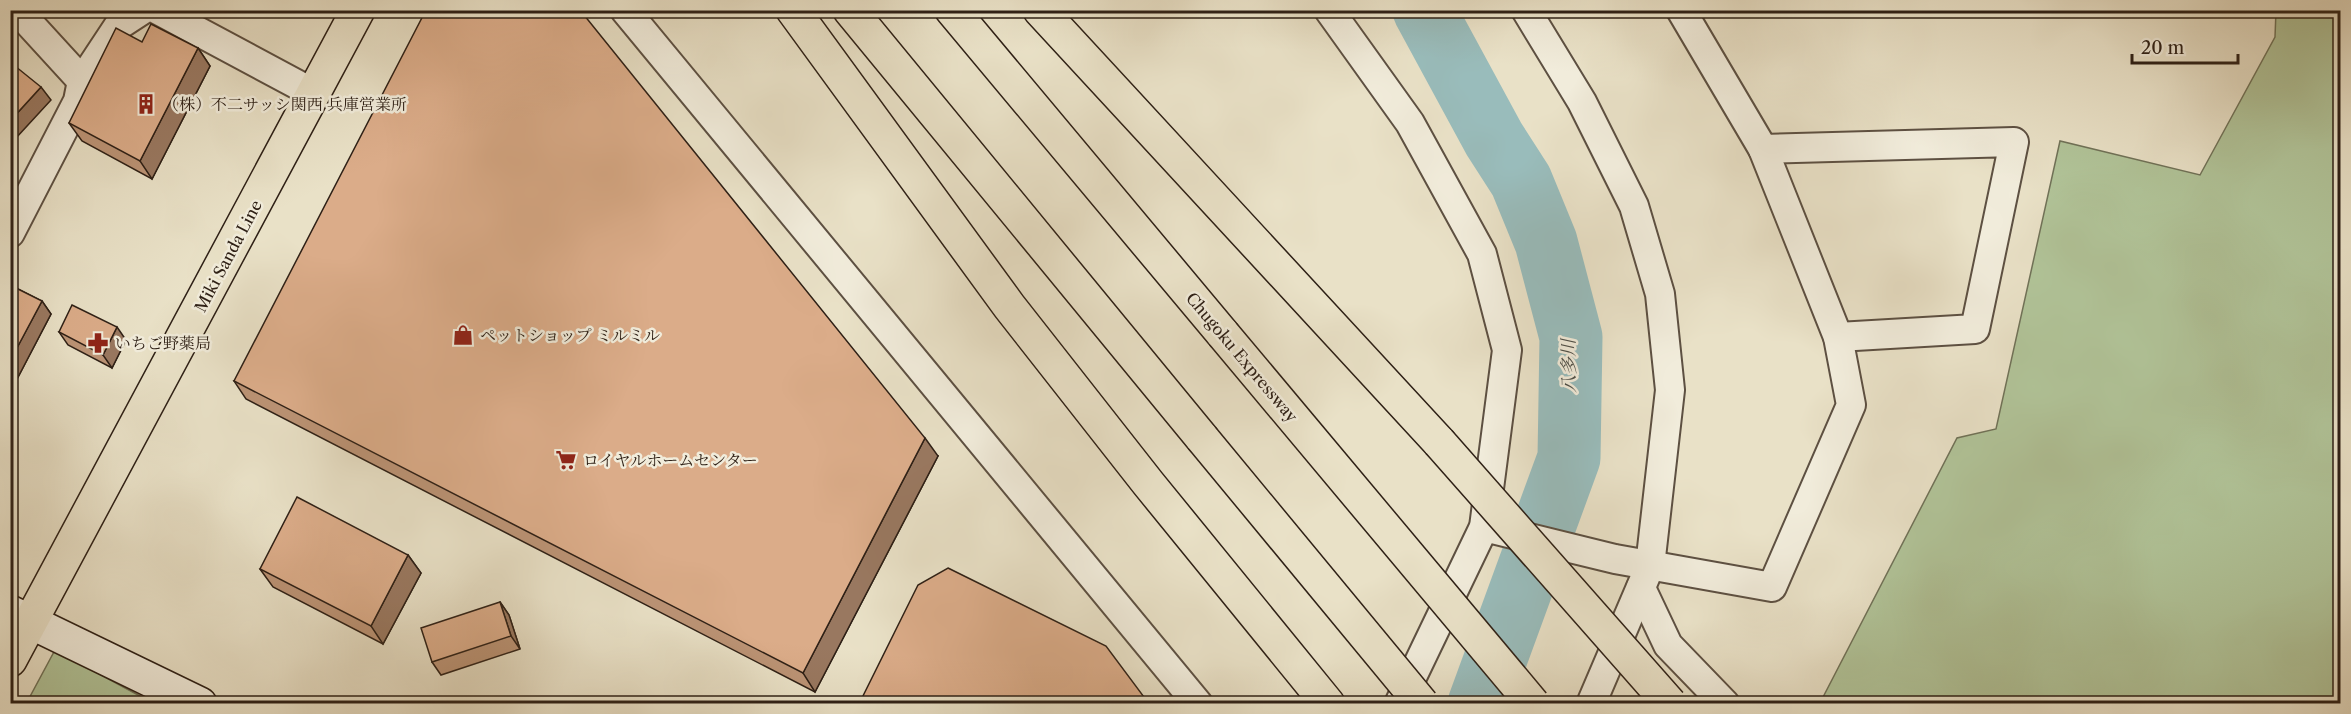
<svg xmlns="http://www.w3.org/2000/svg" width="2351" height="714" viewBox="0 0 2351 714" font-family="'Libre Caslon Text','Noto Serif JP',serif">
<rect width="100%" height="100%" fill="#e9e1c7"/>
<filter id="stains"><feTurbulence type="fractalNoise" baseFrequency=".00333" numOctaves="4"/><feColorMatrix values="0 0 0 0 .2 0 0 0 0 .09 0 0 0 0 .02 0 0 0 .5 -.17"/></filter>
<radialGradient id="worn" r=".72"><stop offset=".6" stop-color="#630" stop-opacity="0"/><stop offset="1" stop-color="#630" stop-opacity=".3"/></radialGradient>
<g fill="#b1c499" stroke="#707258" stroke-width="1.5">
<path d="M2276,11h64v692h-520l137,-265 39,-9 64,-288 140,34 75,-138z"/>
<path d="M55,650l98,53 -127,1z"/>
</g>
<g fill="none" stroke-linecap="round" stroke-linejoin="round">
<path stroke="#99bcbb" stroke-width="63" d="M1424,10l70,129 27,42 25,61 25,95 -2,121 -90,246"/>
<g stroke="#5d5042" stroke-width="32">
<g id="street">
<path d="M17,10l65,71"/>
<path d="M158,10l157,84"/>
<path d="M625,10l573,694"/>
<path d="M1329,10l81,113 72,131 25,96 -23,177 -85,177"/>
<path d="M1526,10l56,92 52,104 26,88 10,96 -20,176 -59,138"/>
<path d="M1763,149l251,-7 -39,187 -137,8"/>
<path d="M10,233l68,-132 4,-20 37,-56 23,-15"/>
<path d="M1484,527l131,32 157,28 79,-182 -13,-68 -75,-188 -82,-139"/>
<path d="M1641,588l27,57 57,59"/>
</g>
</g>
<g stroke="#2e2016" stroke-width="36">
<path id="secondary" d="M10,612l190,92"/>
</g>
<g stroke="#2e2016" stroke-width="36">
<path id="primary" d="M10,660l348,-650"/>
</g>
<g stroke="#2e2016" stroke-width="36">
<g id="highway">
<path d="M793,10l216,296 139,177 180,221"/>
<path d="M850,10l352,428"/>
<path d="M952,10l271,324"/>
<path d="M1040,10l399,432"/>
</g>
</g>
<use href="#street" stroke="#f1ecdb" stroke-width="28"/>
<use href="#secondary" stroke="#f1ecdb" stroke-width="33"/>
<use href="#primary" stroke="#e9e1c7" stroke-width="33"/>
<use href="#highway" stroke="#e9e1c7" stroke-width="33"/>
<g stroke="#2e2016" stroke-width="36" stroke-linecap="butt">
<g id="highway-bridge">
<path d="M1223,334l310,370"/>
<path d="M1202,438l220,266"/>
<path d="M1439,442l231,262"/>
</g>
</g>
<use href="#highway-bridge" stroke="#e9e1c7" stroke-width="33"/>
</g>
<g fill="#bc9476" stroke="#2e2016" stroke-width="1.5">
<path d="M142,42l56,6 12,18 -58,113 -70,-38 -13,-18z"/>
<path d="M10,285l32,16 9,13 -35,67 -6,-2z"/>
<path d="M59,332l67,8 -14,28 -44,-23z"/>
<path d="M234,381l704,75 -123,236 -569,-293z"/>
<path d="M408,555l13,18 -38,71 -110,-57 -13,-18z"/>
<path d="M500,602l9,13 11,34 -79,26 -9,-13z"/>
</g>
<g fill="#997860" stroke="#2e2016" stroke-width="1.5">
<path d="M198,48l12,18 -58,113 -12,-18z"/>
<path d="M41,87l10,13 -36,39 -5,-6v-12z"/>
<path d="M42,301l9,13 -35,67 -6,-7v-13z"/>
<path d="M117,327l9,13 -14,28 -9,-13z"/>
<path d="M925,438l13,18 -123,236 -12,-19z"/>
<path d="M408,555l13,18 -38,71 -12,-18z"/>
<path d="M500,602l9,13 11,34 -9,-13z"/>
<path d="M1144,697l5,7h-8z"/>
</g>
<g fill="#dbac89" stroke="#2e2016" stroke-width="1.5">
<path d="M426,10h154l345,428 -122,235 -569,-292z"/>
<path d="M151,24l47,24 -58,113 -71,-38 47,-95 26,14z"/>
<path d="M10,62l31,25 -31,34z"/>
<path d="M10,285l32,16 -32,60z"/>
<path d="M72,305l45,22 -14,28 -44,-23z"/>
<path d="M297,497l111,58 -37,71 -111,-57z"/>
<path d="M948,568l158,78 38,51 -3,7h-282l59,-119z"/>
<path d="M500,602l11,34 -79,26 -11,-34z"/>
</g>
<defs>
<g id="building-bare" transform="scale(1.62)"><path d="M-4-6H4V6H1V3H-1V6H-4ZM-2.5-4.3h1.7v1.8h-1.7ZM.8-4.3h1.7v1.8H.8ZM-2.5-1h1.7V.8h-1.7ZM.8-1h1.7V.8H.8Z" fill="#8f2418" stroke="#f1ecdb" stroke-width="2.5" paint-order="stroke"/></g>
<g id="shop-bare" transform="scale(1.62)"><path d="M-5-2.5h2.3a2.7 3.5 0 0 1 5.4 0H5L5.5 6h-11ZM-1.5-2.5h3a1.5 2.3 0 0 0-3 0Z" fill="#8f2418" stroke="#f1ecdb" stroke-width="2.5" paint-order="stroke"/></g>
<g id="pharmacy-bare" transform="scale(1.62)"><path d="M-2-6h4v4h4v4h-4v4h-4v-4h-4v-4h4Z" fill="#8f2418" stroke="#f1ecdb" stroke-width="2.5" paint-order="stroke"/></g>
<g id="supermarket-bare" transform="scale(1.62)"><path d="M-6-5.5h2.5l.6 2H6L4.5 2H-2.5L-4.4-4H-6ZM-1.5 3.2a1.3 1.3 0 1 0 .1 0ZM3 3.2a1.3 1.3 0 1 0 .1 0Z" fill="#8f2418" stroke="#f1ecdb" stroke-width="2.5" paint-order="stroke"/></g>
</defs>
<g fill-rule="evenodd">
<use href="#building-bare" x="146" y="104"/>
<use href="#shop-bare" x="463" y="335"/>
<use href="#pharmacy-bare" x="98" y="343"/>
<use href="#supermarket-bare" x="566" y="460"/>
</g>
<g text-anchor="middle" stroke-width="5" stroke-linejoin="round" paint-order="stroke">
<g font-size="16" fill="#2e2016" stroke="#f1ecdb" text-anchor="start">
<text x="163" y="110">（株）不二サッシ関西 兵庫営業所</text>
<text x="480" y="341">ペットショップ ミルミル</text>
<text x="115" y="349">いちご野薬局</text>
<text x="583" y="466">ロイヤルホームセンター</text>
</g>
<g font-size="16" fill="#2e2016" stroke="#f1ecdb">
<text transform="translate(228 256) rotate(-62)" y="6">Miki Sanda Line</text>
<text transform="translate(1242 357) rotate(50)" y="6">Chugoku Expressway</text>
</g>
<g font-size="18" font-style="italic" fill="#4e4f48" stroke="#f1ecdb">
<text transform="translate(1569 366) rotate(-91)" y="6">八多川</text>
</g>
</g>
<rect width="2351" height="714" fill="none" stroke="#e9e1c7" stroke-width="36"/>
<rect x="12" y="12" width="2327" height="690" fill="none" stroke="#2e2016" stroke-width="3"/>
<rect x="18" y="18" width="2315" height="678" fill="none" stroke="#2e2016" stroke-width="1.5"/>
<path d="M2132 54v9h106v-9" fill="none" stroke="#2e2016" stroke-width="3"/>
<text x="2141" y="54" font-size="18" fill="#2e2016" stroke="#f1ecdb" stroke-width="4.5" paint-order="stroke">20 m</text>
<rect width="100%" height="100%" filter="url(#stains)"/>
<rect width="100%" height="100%" fill="url(#worn)"/>
</svg>
